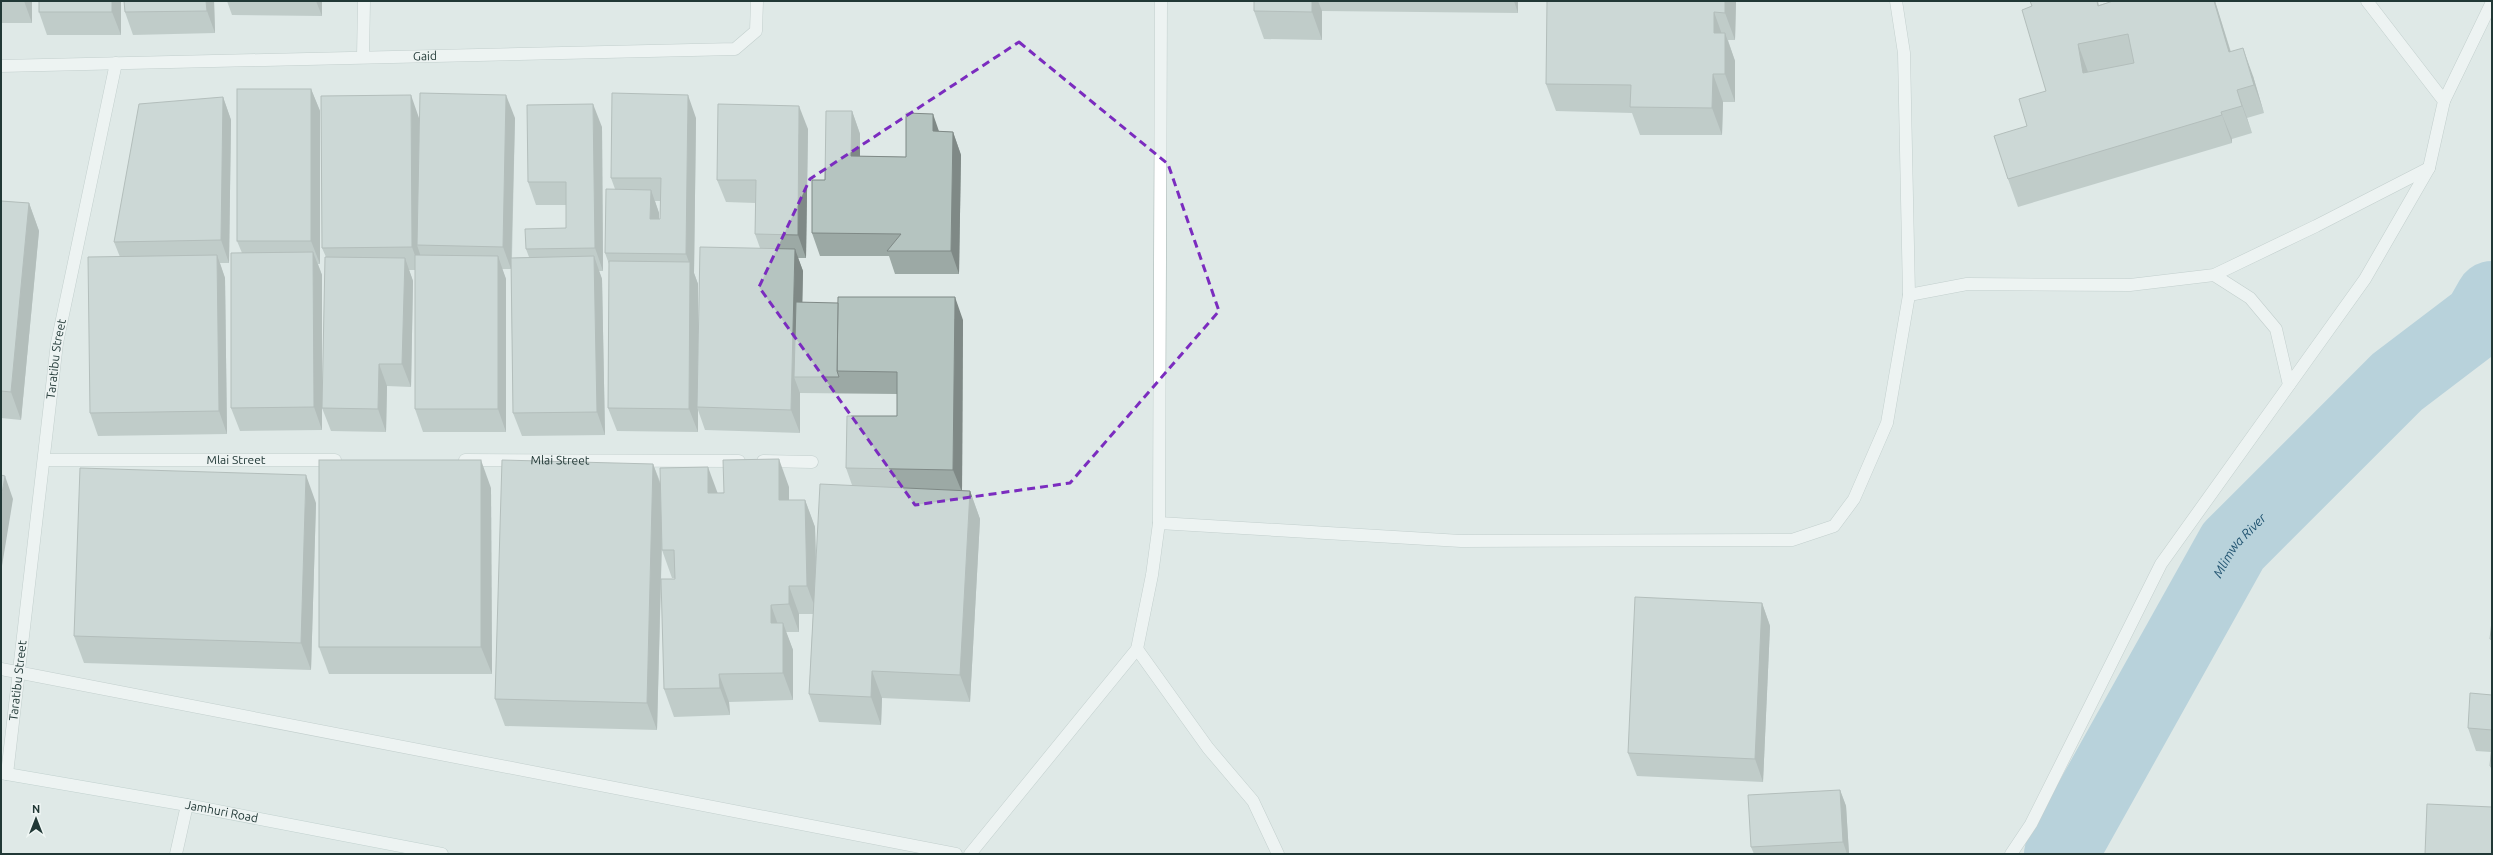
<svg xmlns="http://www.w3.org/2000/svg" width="2493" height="855" viewBox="0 0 2493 855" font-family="Ubuntu,sans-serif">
<rect width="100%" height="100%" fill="#dfe9e7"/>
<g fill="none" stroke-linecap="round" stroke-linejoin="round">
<path stroke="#8ab5cc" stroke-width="74" id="s1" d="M2061,854l172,-308 164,-164 83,-63 12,-21"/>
<g stroke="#a2b0ae" stroke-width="13">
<g id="minor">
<path d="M1896,1l8,52 5,242"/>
<path d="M363,57l1,-56"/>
<path id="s2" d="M1,66l734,-17 21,-18 1,-30"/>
<path d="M2444,101l48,-99"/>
<path d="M2214,275l36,23 26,31 13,56"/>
<path id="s3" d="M44,460h291"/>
<path id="s4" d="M465,460l274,1"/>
<path d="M763,461l49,1"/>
<path d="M1159,523l302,18 331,-1 42,-14 20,-27 33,-76 22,-128 58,-11 163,1 84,-10 102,-49 113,-58"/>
<path d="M1137,649l71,99 45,53 25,53"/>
<path d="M1,669l955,185"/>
<path id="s5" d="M7,774l50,-431 59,-280"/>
<path d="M176,854l11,-49"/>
<path d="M970,854l167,-205 15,-74 7,-52 2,-522"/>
<path d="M2011,854l20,-30 130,-260 204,-285 64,-111 15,-67 -77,-100"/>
</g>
</g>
<g stroke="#9fb4b1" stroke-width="13">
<g id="secondary">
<path id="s6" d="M1,773l186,32 255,49"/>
</g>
</g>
<use href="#minor" stroke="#fff" stroke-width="12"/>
<use href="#secondary" stroke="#fff" stroke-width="12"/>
</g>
<g fill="#9ca9a5" fill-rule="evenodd">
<rect x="1" y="1" width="31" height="22"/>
<path d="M121,1v34h-74l-8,-23z"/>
<path d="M214,1l1,32 -82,2 -8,-23z"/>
<path d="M227,1h95v15l-90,-1z"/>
<path d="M1254,1h264v12l-196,-2v29l-58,-1 -10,-28z"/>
<path d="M1736,1l-1,39h-7l7,21v41h-12l-1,33h-82l-8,-22 -76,-2 -10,-27z"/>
<path d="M2030,1h68l1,4 14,-4h102l16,51 22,24 11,37 -17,5 5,15 -20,6v4l-214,64 -10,-28 19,-53 19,-35 -14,-85z"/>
<path d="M311,89l9,22v153h-2l4,11v133l4,-151 -4,-9 97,-130v22l96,-22 -3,140 17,-1 -3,-8 40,-21v-23h-30l-8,-23 74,-55 1,144h-4l3,8 3,156 -83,1 -9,-23 -2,-144h-9l4,10v153h-83l-8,-23v-139h-6l4,11 -2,106 -24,-1 -1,46 -55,-1 -9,-23v22l-82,1 -9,-23 11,-155 -5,-12z"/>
<path d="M223,97l8,23 -2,143h-9l5,15 2,156 -129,2 -8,-23 30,-156 -6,-15z"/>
<path d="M852,111l8,23v22l46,1 33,-26 14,1 8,23 -2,119h-64l-6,-18h-69l-8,-23 13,-53z"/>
<path d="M696,118l-2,155 4,11v69l62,-105 -5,-14v-31l-29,-1 -9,-22 91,-51 -2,129h-8l5,13 -1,31 161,18 -1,171h8l10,28 -10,183 -88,-4 -1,27 -62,-3 -10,-28 4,-80h-14v18h-13l7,18v50l-64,2 1,13 -56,2 -10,-28 11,-111h-3l-10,-28v-6l-5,186 -152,-4 -10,-27 158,-235 8,20 57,9 71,-6v13h16l10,27 1,30 36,-72 -6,-17 51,-52v-22l-97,-1v40l-95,-3 -7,-20v22l-81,-1 -9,-23 1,-144 -4,-11 10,-64 -4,-11zM655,201h5v18h-1v-6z"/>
<path d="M1,201l28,2 10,28 -18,189 -20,-2z"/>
<path d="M491,488l1,186h-163l-10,-27z"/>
<path d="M316,503l-5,167 -227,-7 -10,-27z"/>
<path d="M1762,603l8,23 -7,156 -126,-6 -9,-23z"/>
<path d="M2492,695v76l-2,-5 1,-14 -15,-1 -8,-23z"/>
<path d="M1840,790l6,16 3,48h-95l-3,-7z"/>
</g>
<g fill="#7f8986">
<path d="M24,1h8v22z"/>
<path d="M112,1h9v34l-9,-23z"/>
<path d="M206,1h8l1,32 -8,-22z"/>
<path d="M316,1h6v15z"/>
<path d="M1312,1h6l4,10v29l-10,-28z"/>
<path d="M1514,1h4v12z"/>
<path d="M1725,1h11l-1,39 -10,-27z"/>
<path d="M2214,1h1l24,79 -10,-28z"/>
<path d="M1714,12l10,28 -10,-7z"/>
<path d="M1725,33l10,28v41l-10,-28z"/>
<path d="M2078,44l10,28 -5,1z"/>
<path d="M2243,48l10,28 11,37 -10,-28z"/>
<path d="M1713,74l10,28 -1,33 -10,-27z"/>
<path d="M311,89l9,22v153l-9,-23z"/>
<path d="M2237,90l10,28 5,15 -10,-27z"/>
<path d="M411,95l8,23 1,127h-3l3,9v16l-8,-23z"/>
<path d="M506,95l9,23 -4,151 -8,-22z"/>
<path d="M688,95l8,23 -2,155 4,11v123h-1l1,3v22l-9,-23 1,-144 -4,-11z"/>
<path d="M223,97l8,23 -2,143 -8,-23z"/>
<path d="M593,104l9,23 1,144 -8,-23z"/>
<path d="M799,106l9,23 -2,129 -8,-23z"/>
<path d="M852,111l8,23v44l-9,-22z"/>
<path d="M2221,112l11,27v4l-10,-28z"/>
<path d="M933,114l8,23 -8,-6z"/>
<path d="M953,132l8,23 -2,119 -8,-23z"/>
<path d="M651,190l8,23v28l-9,-22z"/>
<path d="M29,203l10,28 -18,189 -10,-28z"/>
<path d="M795,249l8,22 -2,106h-7l6,16v40l-9,-23z"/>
<path d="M313,252l9,23v155l-8,-23z"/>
<path d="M217,255l8,23 2,156 -8,-23z"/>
<path d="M498,256l8,23v153l-8,-23z"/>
<path d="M594,256l8,23 3,156 -8,-23z"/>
<path d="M405,258l8,23 -2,106 -9,-23z"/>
<path d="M955,297l8,23 -1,172 -9,-22z"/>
<path d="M379,364l8,22 -1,46 -8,-23z"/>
<path d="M779,459l10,28v41l-10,-28z"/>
<path d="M481,460l10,28 1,186 -11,-27z"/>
<path d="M653,464l10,28 -6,238 -10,-27z"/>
<path d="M708,467l10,27 -10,-1z"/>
<path d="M306,475l10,28 -5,167 -10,-27z"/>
<path d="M5,476l8,23 -12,73v-73z"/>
<path d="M970,491l10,28 -10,183 -10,-27z"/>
<path d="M805,500l10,27 2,86 -10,-27z"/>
<path d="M789,586l10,28v18l-10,-28z"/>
<path d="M1762,603l8,23 -7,156 -8,-23z"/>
<path d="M771,605l10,28 -10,-10z"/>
<path d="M783,623l10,27v50l-10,-27z"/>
<path d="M872,671l10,27 -1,27 -10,-28z"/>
<path d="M719,674l10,28 1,13 -10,-27z"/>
<path d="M1840,790l6,16 3,48h-2l-4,-12z"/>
</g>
<g fill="#b5c4c0" stroke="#7f8986" fill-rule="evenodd">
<rect x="39" y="1" width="73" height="11"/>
<path d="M124,1h82l1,10 -82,1z"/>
<path d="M1254,1h58v11l-58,-1z"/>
<path d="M1547,1h178v12l-11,-1v21h11v41h-12l-1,34 -82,-1 1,-22 -85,-1z"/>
<path d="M2030,1h67l1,5 15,-5h101l15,51 14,-4 11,37 -17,5 5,16 -21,6 1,3 -214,64 -14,-43 33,-10 -8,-27 27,-8 -24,-81 10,-4zM2128,34l6,29 -51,10 -5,-29z"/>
<rect x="237" y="89" width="74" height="152"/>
<path d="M420,93l86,2 -3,152 -86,-2z"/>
<path d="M612,93l76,2 -2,159 -81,-1 1,-64 45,1 -1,29h10l1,-41h-50z"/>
<path d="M411,95l1,152 -90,1 -1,-152z"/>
<path d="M223,97l-2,143 -107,2 25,-138z"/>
<path d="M593,104l2,144 -69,1 -1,-20 41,-1v-46h-38l-1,-77z"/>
<path d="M718,104l81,2 -1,129 -43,-1 1,-54h-39z"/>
<path d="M826,111h26l-1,45 55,1v-44l27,1v17l20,1 -2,119h-64l14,-17 -89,-1v-53h13z"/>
<path d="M1,201l28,2 -18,189 -10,-1z"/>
<path d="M700,247l95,2 -4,161 -94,-3z"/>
<path d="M313,252l1,155 -83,1v-155z"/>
<path d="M217,255l2,156 -129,2 -2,-156z"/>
<path d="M415,255l83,1v153h-83z"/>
<path d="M594,256l3,156 -84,1 -2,-155z"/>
<path d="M325,257l80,1 -3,106h-23l-1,45 -56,-1z"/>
<path d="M609,261l81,1 -1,147 -81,-1z"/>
<path d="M838,297h117l-2,173 -107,-2 1,-52h50v-44l-60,-1z"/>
<path d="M796,302l42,1 -1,68 2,6h-45z"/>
<path d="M779,459v41h26l2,86h-18v18l-18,1v18h12v50l-64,1 1,14 -56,1 -3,-110h14l-1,-29h-12l-2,-82 48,-1v26h16l-1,-33z"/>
<rect x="319" y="460" width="162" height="187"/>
<path d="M502,460l151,4 -6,239 -152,-4z"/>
<path d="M80,468l226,7 -5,168 -227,-7z"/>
<path d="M1,475l4,1 -4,23z"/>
<path d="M820,484l150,7 -10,184 -88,-4 -1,26 -62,-3z"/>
<path d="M1635,597l127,6 -7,156 -127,-6z"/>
<path d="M2492,621v19l-2,-1z"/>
<path d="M2470,693l22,2v35l-24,-2z"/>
<path d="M2492,743v24l-2,-1z"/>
<path d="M1840,790l3,52 -92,5 -3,-52z"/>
<path d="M2427,804l65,3v47h-67z"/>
</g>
<path d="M0 0H2493V855H0ZM1019,42l149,122 51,147 -149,172 -155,22 -156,-218 51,-108z" fill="#dfe9e7" fill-opacity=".55" fill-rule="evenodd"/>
<path fill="none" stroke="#7b2cbf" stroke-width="3" stroke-dasharray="8 5" stroke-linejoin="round" d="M1019,42l149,122 51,147 -149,172 -155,22 -156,-218 51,-108z"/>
<g text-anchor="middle" stroke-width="4" stroke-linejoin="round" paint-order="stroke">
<g font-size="12" fill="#213836" stroke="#eff6f4">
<text dy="4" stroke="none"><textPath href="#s2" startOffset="424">Gaid</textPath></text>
<text dy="4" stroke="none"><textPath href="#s5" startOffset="418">Taratibu Street</textPath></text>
<text dy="4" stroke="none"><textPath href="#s3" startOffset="192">Mlai Street</textPath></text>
<text dy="4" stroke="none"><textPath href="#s4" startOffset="95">Mlai Street</textPath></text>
<text dy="4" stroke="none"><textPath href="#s5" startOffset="94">Taratibu Street</textPath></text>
<text dy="4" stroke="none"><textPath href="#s6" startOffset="224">Jamhuri Road</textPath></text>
</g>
<g font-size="13" font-style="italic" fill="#205370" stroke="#eff6f4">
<text dy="5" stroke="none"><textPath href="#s1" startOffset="357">Mlimwa River</textPath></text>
</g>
</g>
<rect width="2493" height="855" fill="none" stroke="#213836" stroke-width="4"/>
<g transform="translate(36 819)" stroke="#eff6f4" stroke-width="3" paint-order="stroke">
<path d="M0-3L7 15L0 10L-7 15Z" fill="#213836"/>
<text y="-6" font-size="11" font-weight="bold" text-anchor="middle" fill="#213836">N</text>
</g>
</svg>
